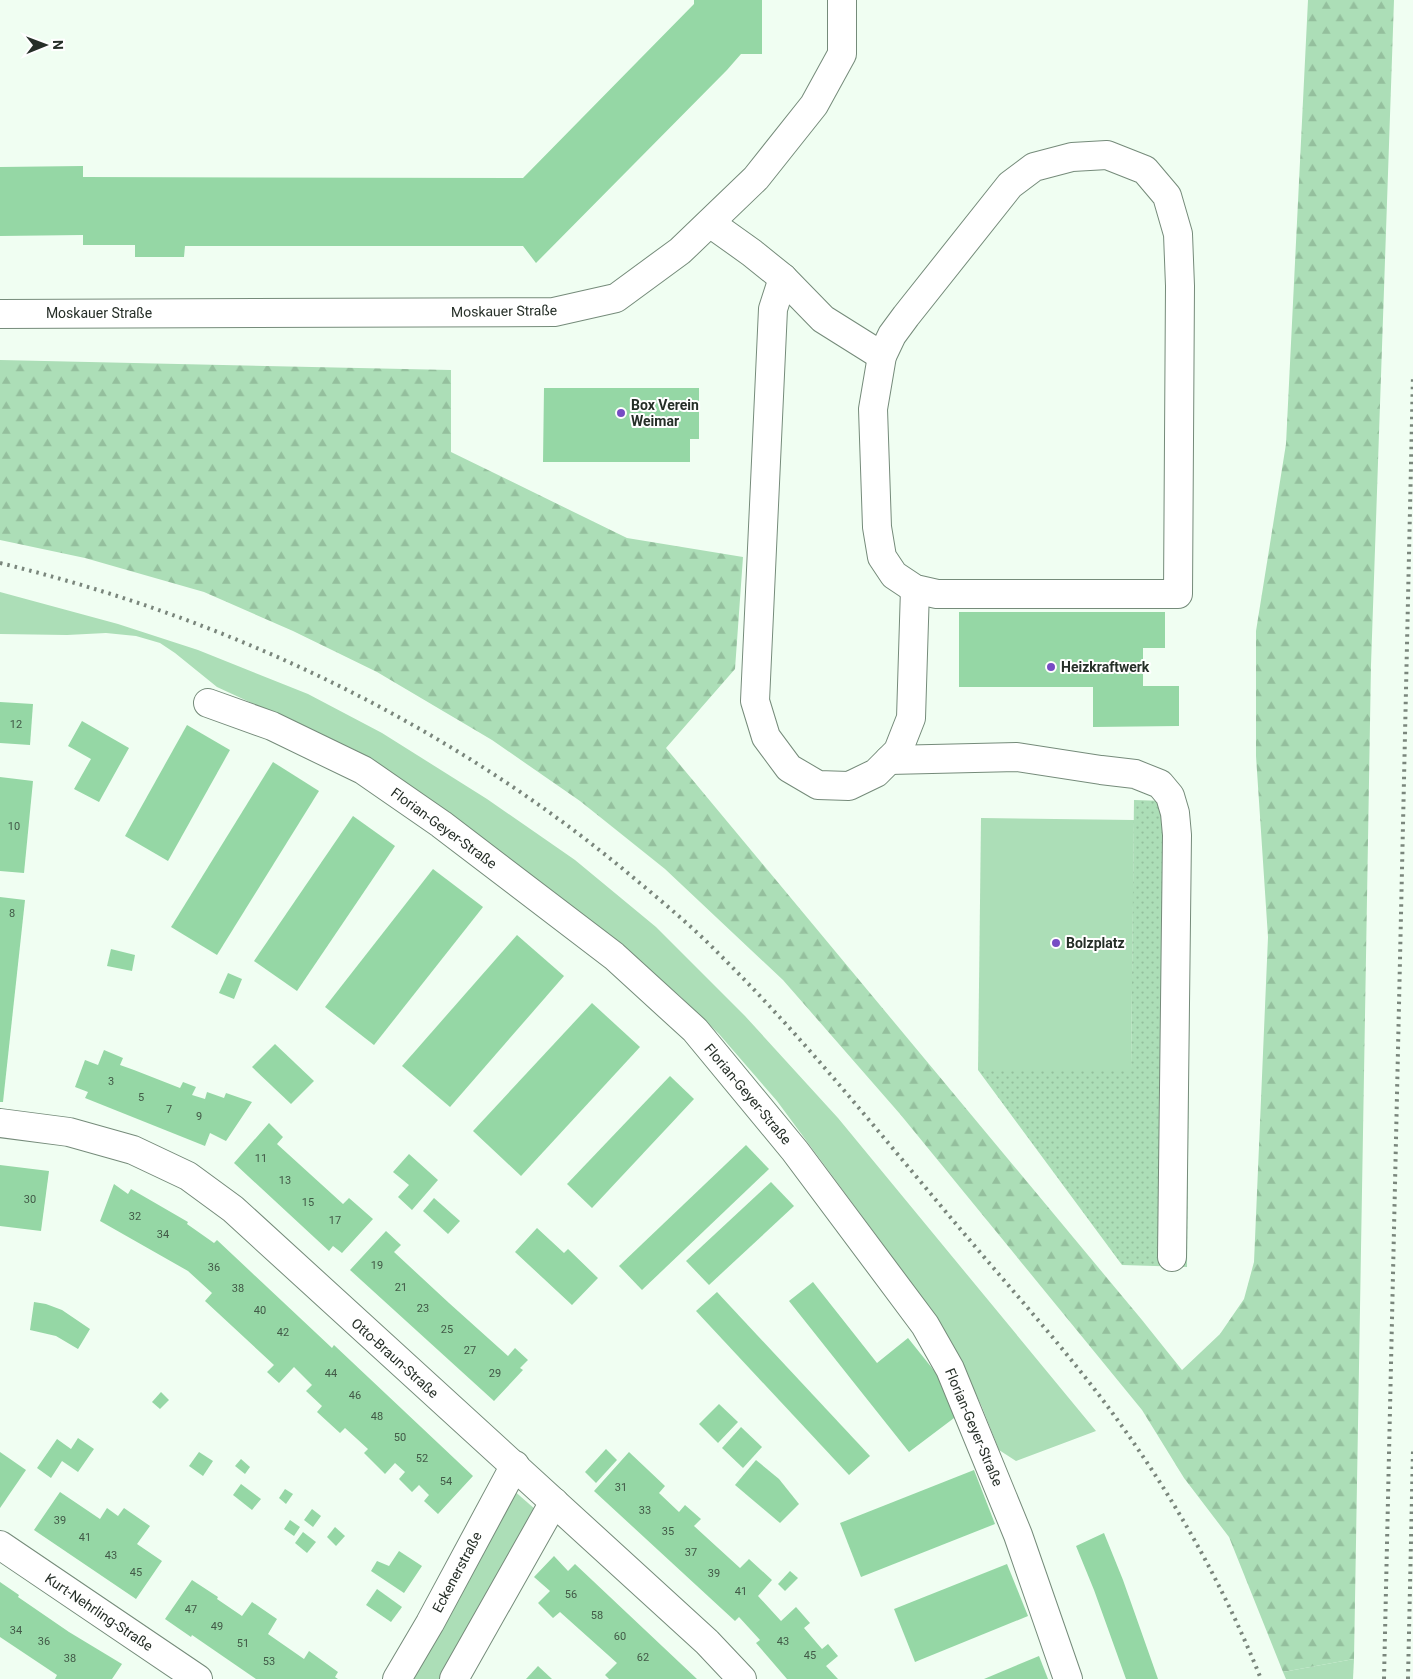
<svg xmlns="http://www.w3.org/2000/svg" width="1413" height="1679" viewBox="0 0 1413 1679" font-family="Roboto,sans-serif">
<defs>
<pattern id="forest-firs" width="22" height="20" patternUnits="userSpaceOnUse" patternTransform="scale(1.25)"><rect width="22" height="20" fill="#acdeb7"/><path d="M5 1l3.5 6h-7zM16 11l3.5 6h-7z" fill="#94bf9d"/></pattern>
<pattern id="park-dots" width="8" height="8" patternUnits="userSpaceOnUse" patternTransform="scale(1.25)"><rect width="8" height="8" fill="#acdeb7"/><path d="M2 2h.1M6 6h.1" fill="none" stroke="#94bf9d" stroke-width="1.8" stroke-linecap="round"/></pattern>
</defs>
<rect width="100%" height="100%" fill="#f0fef2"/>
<g fill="#acdeb7">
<path d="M0,592l118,32 80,26 110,44 74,39 105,66 88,61 81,67 89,89 93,102 258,313 -80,30 -17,-11 -17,-43 -29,-62 -26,-41 -150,-203 -58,-67 -38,-37 -110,-92 -77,-57 -195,-123 -82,-38 -42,-34 -15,-10 -24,-7 -30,-3 -39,2 -67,-1z"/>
<path d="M981,818l153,2 -3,252 -153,-2z"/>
<path d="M512,1489l24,21 -94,169h-35z"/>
<path d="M1354,1659l-1,20h-67l-3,-7z"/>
</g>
<path fill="url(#forest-firs)" d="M1308,0h86l-23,665 -17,994 -71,13 -54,-135 -45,-59 -42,-68 -242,-296 -117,-134 -118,-111 -85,-68 -88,-61 -115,-68 -84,-41 -89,-39 -119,-34 -85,-18v-180l451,10v82l176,86 116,19 -8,112 -69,79 476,572 40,50 38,-36 24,-35 10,-37 14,-325 -12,-181v-125l30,-187z"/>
<path fill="url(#park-dots)" d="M1134,800l32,1 11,30h14l-4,436 -65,-2 -144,-195h153z"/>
<g fill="#95d7a5">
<path d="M694,0h68v54h-21l-14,16 -191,193 -13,-17h-338l-1,11h-49v-12h-52v-10l-83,1v-69l83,-1v11l440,1 171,-174z"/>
<path d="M544,388h155v51h-9v23h-147z"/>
<path d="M959,612h206v36h-22v38h36v40l-86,1v-40h-134z"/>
<path d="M0,702l33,2 -3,41 -30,-2z"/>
<path d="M82,721l47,27 -30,54 -25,-13 17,-30 -23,-13z"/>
<path d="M187,725l43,25 -62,111 -43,-25z"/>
<path d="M273,762l46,29 -102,164 -46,-28z"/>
<path d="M0,777l33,4 -9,92 -24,-2z"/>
<path d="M353,816l42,30 -98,145 -43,-30z"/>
<path d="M433,869l50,38 -109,138 -49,-38z"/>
<path d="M0,897l25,3 -22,202h-3z"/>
<path d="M517,935l47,41 -114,131 -48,-41z"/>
<path d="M111,949l24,6 -3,16 -25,-5z"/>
<path d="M228,973l14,6 -8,20 -15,-6z"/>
<path d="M592,1003l48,44 -119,129 -48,-45z"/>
<path d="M275,1044l39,37 -23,23 -39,-37z"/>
<path d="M104,1050l19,8 -3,7 14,5 46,18 3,-6 13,5 -4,8 13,4 2,-7 17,6 2,-5 26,9 -26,39 -16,-8 -5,13 -120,-48 3,-6 -13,-5 10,-27 13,5z"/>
<path d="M670,1076l24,23 -102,109 -25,-24z"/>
<path d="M269,1123l14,14 -6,7 66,60 6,-6 24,21 -31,34 -9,-7 -4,5 -95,-88z"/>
<path d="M746,1145l23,24 -127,121 -23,-24z"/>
<path d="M409,1154l29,26 -26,30 -14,-13 11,-12 -16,-13z"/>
<path d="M0,1165l49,6 -8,60 -41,-5z"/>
<path d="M771,1182l23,24 -85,79 -23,-24z"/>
<path d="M114,1184l14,10 3,-5 57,33 -1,2 27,19 3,-3 115,108 2,-3 139,131 -35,38 -14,-13 5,-6 -10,-10 -7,7 -13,-13 6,-7 -10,-9 -10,11 -21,-21 4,-4 -23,-21 -5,5 -23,-21 5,-6 -16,-15 6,-6 -18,-18 -15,16 -12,-11 7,-7 -69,-64 7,-8 -24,-22 -88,-50z"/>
<path d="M434,1198l26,23 -12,13 -25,-23z"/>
<path d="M537,1228l27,25 4,-4 30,29 -26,27 -57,-53z"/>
<path d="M386,1231l15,14 -7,7 55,51 59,53 7,-8 13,12 -8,8 3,2 -29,31 -144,-131z"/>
<path d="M813,1282l64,81 31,-25 32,40 18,37 -49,37 -120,-151z"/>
<path d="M717,1292l153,164 -21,19 -153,-164z"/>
<path d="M34,1302l12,2 16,6 28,19 -12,20 -22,-13 -26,-6z"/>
<path d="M161,1392l8,8 -9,9 -8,-7z"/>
<path d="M719,1404l19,18 -20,21 -19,-19z"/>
<path d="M741,1427l21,20 -19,21 -21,-20z"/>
<path d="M78,1438l16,11 -16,23 -16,-11 -11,17 -14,-10 20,-29 14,10z"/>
<path d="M606,1449l11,11 -21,23 -11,-11z"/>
<path d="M0,1452l26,18 -26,38z"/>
<path d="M199,1452l14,9 -10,15 -14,-10z"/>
<path d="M629,1452l36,34 -6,7 20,19 6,-7 16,14 -7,7 46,42 9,-9 23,21 -14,16 23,25 15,-14 14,16 -6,5 18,21 6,-5 10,12 -12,10 12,13h-51l-31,-36 4,-3 -21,-23 -4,4 -141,-130z"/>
<path d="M241,1459l9,8 -5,7 -10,-8z"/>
<path d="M756,1460l23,19 20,25 -19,19 -45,-38z"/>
<path d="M974,1470l21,54 -134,53 -21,-54z"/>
<path d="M241,1484l20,15 -9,11 -19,-15z"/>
<path d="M285,1489l8,5 -7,10 -7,-6z"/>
<path d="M60,1492l40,27 7,-11 11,8 6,-8 26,18 -13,18 25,17 -26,38 -102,-69z"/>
<path d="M312,1509l9,7 -8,11 -9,-7z"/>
<path d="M290,1520l10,7 -6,9 -10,-7z"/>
<path d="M335,1527l10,9 -9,10 -9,-9z"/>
<path d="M303,1532l13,10 -9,11 -12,-10z"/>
<path d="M1104,1533l19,47 35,99h-32l-32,-89 -18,-44z"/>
<path d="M399,1551l23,15 -18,27 -33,-22 6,-10 12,5z"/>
<path d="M554,1556l14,15 7,-7 122,115h-88l-4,-4 12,-12 -57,-51 -7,6 -15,-15 12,-12 -16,-14z"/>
<path d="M1007,1564l21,52 -113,46 -21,-53z"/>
<path d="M790,1571l8,7 -13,13 -7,-7z"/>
<path d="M192,1580l26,17 -1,2 25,17 10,-14 25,17 -9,15 36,25 5,-8 29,21 -3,5 3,2h-82l-64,-44 -1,2 -26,-18z"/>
<path d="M0,1582l19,13 -1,2 51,35 53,32 -10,15h-57l2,-4 -57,-38z"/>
<path d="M377,1589l25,18 -11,15 -25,-17z"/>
<path d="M1039,1656l9,23h-64z"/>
<path d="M538,1666l14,13h-26z"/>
</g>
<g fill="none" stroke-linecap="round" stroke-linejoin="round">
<g stroke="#758b7a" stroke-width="30">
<g id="minor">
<path d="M1107,155l38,15 22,26 11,38 2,52 -2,308h-241l-22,-5 -21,-14 -12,-18 -5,-30 -4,-118 9,-53 10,-21 14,-19 104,-131 24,-18 38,-10z"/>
<path d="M710,223l42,30 31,25 40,41 59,37"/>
<path d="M783,278l-10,31 -18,392 11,36 23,31 29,17 31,1 27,-13 22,-22 13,-33 4,-129"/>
<path d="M0,314l554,-2 62,-14 64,-47 76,-73 58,-73 28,-51v-54"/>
<path d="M208,703l64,23 91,44 78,54 173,132 81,74 100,121 130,174 25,44 68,166 50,144"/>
<path d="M889,760l128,-3 84,13 34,4 25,10 10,12 5,17 2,22 -5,422"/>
<path d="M0,1123l69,9 64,18 55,26 45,33 474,433 35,37"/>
<path d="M0,1545l198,134"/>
<path d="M397,1679l33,-56 85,-158"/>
<path d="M454,1679l100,-177"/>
</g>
</g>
<use href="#minor" stroke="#fff" stroke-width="28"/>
<g stroke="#7a867c" stroke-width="4" stroke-dasharray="2.5 5" stroke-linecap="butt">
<path d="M0,563c230,56 446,159 629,311 31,26 63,52 91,81 87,86 163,183 242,276 47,56 96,110 140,168 65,86 119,180 159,280"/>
<path d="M1384,1679l29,-1304"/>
<path d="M1408,1679l5,-229"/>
</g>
</g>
<g fill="#774cc4" stroke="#fff" stroke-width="2">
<circle cx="621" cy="413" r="5"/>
<circle cx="1051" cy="667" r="5"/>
<circle cx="1056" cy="943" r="5"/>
</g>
<g text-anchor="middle" stroke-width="4" stroke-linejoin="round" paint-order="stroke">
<g font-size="11" fill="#425947">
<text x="16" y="728">12</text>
<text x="14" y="830">10</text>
<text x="12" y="917">8</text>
<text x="111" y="1085">3</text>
<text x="141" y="1101">5</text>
<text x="169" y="1113">7</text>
<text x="199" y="1120">9</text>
<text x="261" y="1162">11</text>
<text x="285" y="1184">13</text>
<text x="30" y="1203">30</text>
<text x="308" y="1206">15</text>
<text x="135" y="1220">32</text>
<text x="335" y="1224">17</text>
<text x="163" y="1238">34</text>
<text x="377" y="1269">19</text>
<text x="214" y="1271">36</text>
<text x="401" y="1291">21</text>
<text x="238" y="1292">38</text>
<text x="423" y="1312">23</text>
<text x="260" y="1314">40</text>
<text x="447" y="1333">25</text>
<text x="283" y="1336">42</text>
<text x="470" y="1354">27</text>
<text x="331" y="1377">44</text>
<text x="495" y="1377">29</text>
<text x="355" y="1399">46</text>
<text x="377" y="1420">48</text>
<text x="400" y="1441">50</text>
<text x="422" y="1462">52</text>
<text x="446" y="1485">54</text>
<text x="621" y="1491">31</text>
<text x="645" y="1514">33</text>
<text x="60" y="1524">39</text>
<text x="668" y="1535">35</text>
<text x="85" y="1541">41</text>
<text x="691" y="1556">37</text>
<text x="111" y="1559">43</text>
<text x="136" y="1576">45</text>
<text x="714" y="1577">39</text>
<text x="741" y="1595">41</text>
<text x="571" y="1598">56</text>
<text x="191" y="1613">47</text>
<text x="597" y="1619">58</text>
<text x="217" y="1630">49</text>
<text x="16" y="1634">34</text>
<text x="620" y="1640">60</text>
<text x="44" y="1645">36</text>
<text x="783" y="1645">43</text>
<text x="243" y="1647">51</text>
<text x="810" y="1659">45</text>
<text x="643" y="1661">62</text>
<text x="70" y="1662">38</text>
<text x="269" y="1665">53</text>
</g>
<g font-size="14" fill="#262f28" stroke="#fff">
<text transform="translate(504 311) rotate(-1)" y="5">Moskauer Straße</text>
<text x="99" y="318">Moskauer Straße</text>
<text transform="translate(444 828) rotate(36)" y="5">Florian-Geyer-Straße</text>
<text transform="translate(748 1094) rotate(50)" y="5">Florian-Geyer-Straße</text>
<text transform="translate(395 1358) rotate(42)" y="5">Otto-Braun-Straße</text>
<text transform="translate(974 1427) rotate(67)" y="5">Florian-Geyer-Straße</text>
<text transform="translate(457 1572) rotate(-62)" y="5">Eckenerstraße</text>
<text transform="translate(99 1612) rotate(34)" y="5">Kurt-Nehrling-Straße</text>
</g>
<g font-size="14" font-weight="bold" fill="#262f28" stroke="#fff" text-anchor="start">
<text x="631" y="410">Box Verein<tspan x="631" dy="16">Weimar</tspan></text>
<text x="1061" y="672">Heizkraftwerk</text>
<text x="1066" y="948">Bolzplatz</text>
</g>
</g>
<g transform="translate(45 45) rotate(89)" stroke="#ffffff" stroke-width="4" paint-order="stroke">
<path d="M0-4L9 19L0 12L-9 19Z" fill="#262f28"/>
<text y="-8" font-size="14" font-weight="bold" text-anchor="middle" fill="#262f28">N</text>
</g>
</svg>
